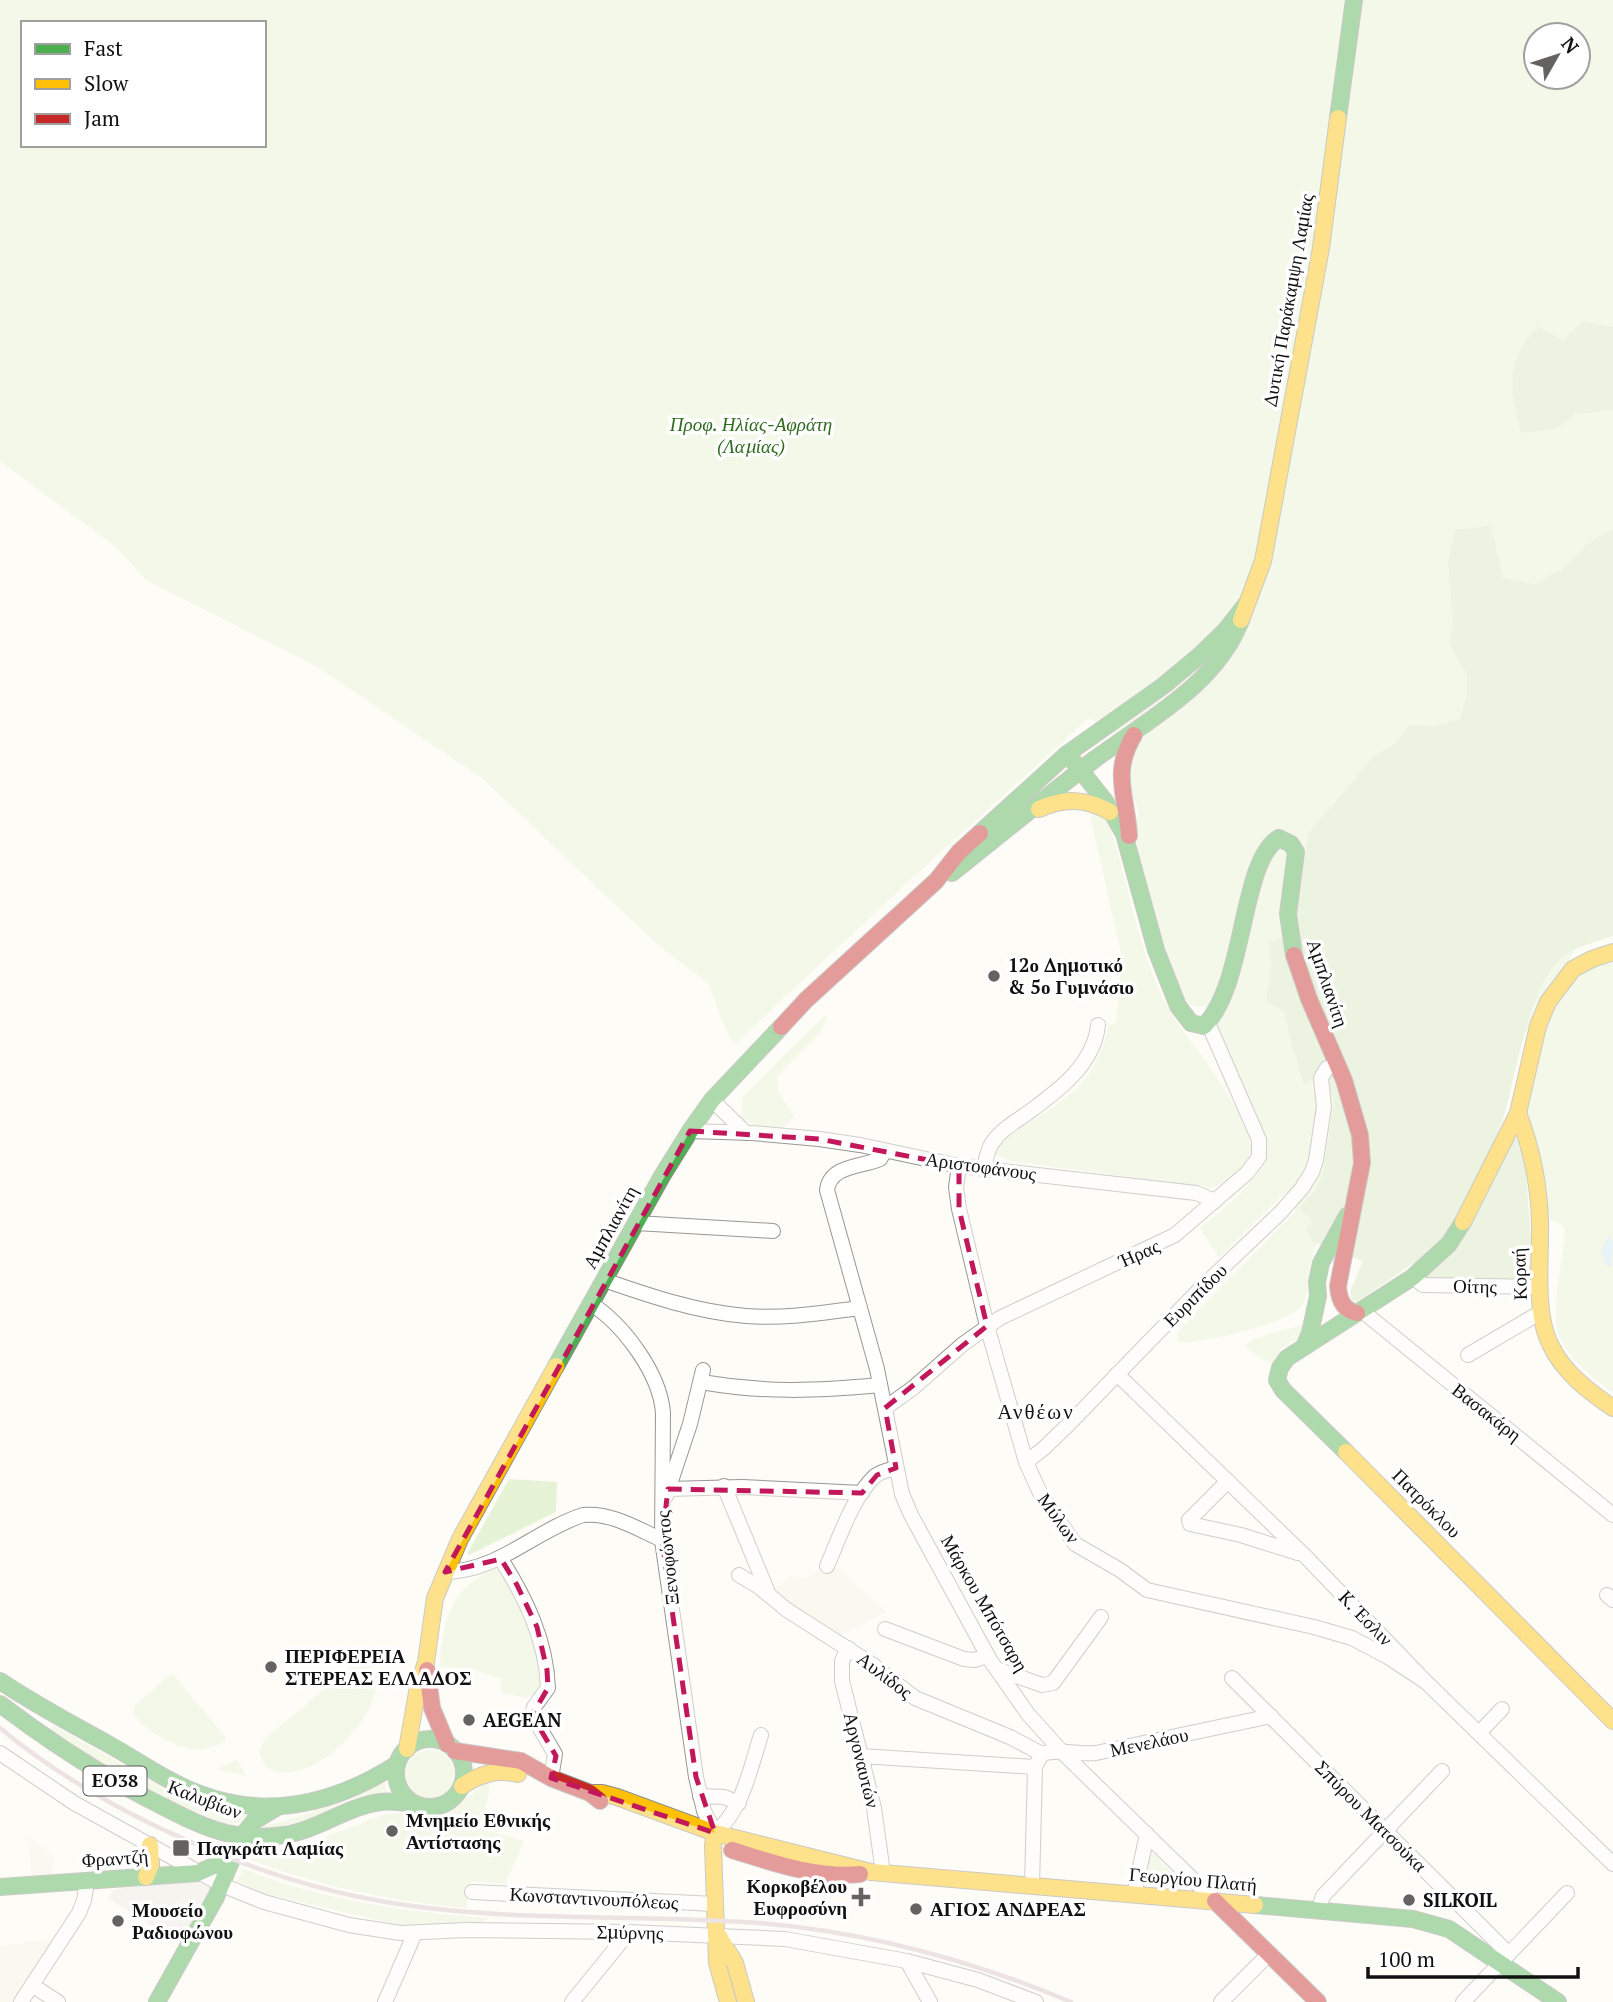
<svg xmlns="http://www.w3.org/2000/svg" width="1613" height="2002" viewBox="0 0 1613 2002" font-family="'PT Serif',serif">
<rect width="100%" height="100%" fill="#fdfcf7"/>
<g fill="#f9f7e4">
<path d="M837,1567l50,45 -49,24 -68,-43 20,-17 15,2 17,-8z"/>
<path d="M28,1835l26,21 -2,22 -20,1z"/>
<path d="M55,1938l-37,64h-18v-56z"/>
</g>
<g fill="#e7f3d7" fill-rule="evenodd">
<path d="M0,0h1613v885l-224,379 -77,-23 6,2c-12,19 -7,38 -13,58 -7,22 -105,43 -127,41v-9l3,-5 115,-117 -9,-20 -68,67 -19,-30c21,-18 67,-51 68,-80l-64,-142c-12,3 -17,-3 -23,-13 -12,-35 -56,-148 -42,-179l-29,-90 -22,-5 -190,172 -164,154 -12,-24 -13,-37 -53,-41 -174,-165 -166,-112 -170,-86 -30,-33 -116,-86zM23,23h241v122h-241zM1536,35h42v42h-42z"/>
<path d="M1091,811l14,9 6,11c21,62 30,143 70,197 23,31 45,59 61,94 3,8 9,17 9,25 1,19 -24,35 -39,41l-202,-27 -14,-6 -1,-5 4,-6c52,-40 94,-47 110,-119l7,-2 6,-66 -31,-138z"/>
<path d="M1613,959v434c-20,-15 -42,-32 -53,-55 -11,-23 4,-81 5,-109l-3,-4 -13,-6 -22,-103 17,-90 22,-38 28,-23z"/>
<path d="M825,1015l2,2 -6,15 -44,45 1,14 16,26 -12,11 -28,-3 -12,-7 1,-22z"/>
<path d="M1308,1323l-1,10 -26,16 -10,16 -27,-19 10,-7z"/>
<path d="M509,1479l48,3 -1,30 -87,43 -2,-1z"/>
<path d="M500,1567l17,30 17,44 2,1 4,50 -14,6 -25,-6v-13l-28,-10 -33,-2c2,-46 10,-82 60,-100z"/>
<path d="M362,1663l10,3c24,42 -66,131 -107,100l-6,-14 6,-13 86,-72z"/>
<path d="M172,1673l55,66c-11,8 -23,12 -37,10 -13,-2 -45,-18 -53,-30 -4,-5 -3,-10 -1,-15z"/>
<path d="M54,1726l123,69 39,16 11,3h21l-10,9 -13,1 -86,-37 -88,-57z"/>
<circle cx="430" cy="1774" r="24"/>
<path d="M237,1760l9,16 -29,-7z"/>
<path d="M384,1779l3,14 -41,7 -33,18 -43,11 -12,-3c45,-5 85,-28 126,-47z"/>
<path d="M485,1783l5,2 -8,44 42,12 -19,43 -34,-3 -5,27c-73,-7 -147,-22 -215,-48l2,-5 42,-7 91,-34 17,-1 23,7 10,-1 16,-8z"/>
<path d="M1148,1848l30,31 -35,-3z"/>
<path d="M243,1869c79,31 161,43 245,49l-6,4 -71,4 -17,-2 -135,-32 -22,-11z"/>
</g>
<g fill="#d8eac5">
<path d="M1582,321l31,6v83l-38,4 -19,15 -35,4c-12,-44 -16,-71 17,-107l25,15z"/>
<path d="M1491,526l12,52 32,6 32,-18 19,-21 27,-16v407c-14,5 -32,9 -45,17 -42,27 -51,130 -69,177l21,11 4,7 9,116 -3,16 -105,2 -13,-18 -55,38 -5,-2 -2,-8 13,-31 -51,-20 -6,-12 6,-9 -13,-12 16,-18 8,-15 11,-74 -8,-24 -7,-3 -15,11 -14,-45 -5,-29 -19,-9 5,-36 -1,-24 28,-11 -1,-26 12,-72 65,-77 22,-13 13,-18 25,1 26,-7 7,-23v-21l-18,-31 4,-23 -5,-59 7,-32z"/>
</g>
<path fill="#edebe2" d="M189,1878l23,11 -31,56 -73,-47 5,-8z"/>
<path fill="#cde8f7" d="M1609,1237l4,6 -2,25 -5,-3c-6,-10 -6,-19 3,-28z"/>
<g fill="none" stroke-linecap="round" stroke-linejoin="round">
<g stroke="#979795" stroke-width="16">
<g id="street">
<path d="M712,1100l34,33"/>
<path d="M690,1131l62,2 67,6 41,6 99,21 237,27 19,8"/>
<path d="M885,1151l-5,8c-18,8 -50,6 -53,31l50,179 25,125 9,21 79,145 38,54 35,39 152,148"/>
<path d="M959,1166l-3,21 3,22 28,117 39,136 15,33 34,49 45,26 27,20 167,37 38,11 36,19 38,25"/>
<path d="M984,1169c2,-9 3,-18 8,-26 8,-12 21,-20 33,-28 30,-22 69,-49 73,-90"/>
<path d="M636,1223l137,8"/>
<path d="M1413,1277l10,8 117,2"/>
<path d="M604,1280c46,16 93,32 142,36 38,3 76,-3 114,-8"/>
<path d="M590,1303c33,21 70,70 73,110l-1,127 34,237 8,34 11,22c28,-24 35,-64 46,-98"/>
<path d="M1361,1310l252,205"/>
<path d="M1468,1355l73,-43"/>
<path d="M1117,1374l189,183 120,125 187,182"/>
<path d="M701,1382c64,11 114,9 179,3"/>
<path d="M885,1408l28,-20 50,-44 37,-26 175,-83 72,-62 12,-16v-17l-51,-117"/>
<path d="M1026,1462l17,-13 27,-26 130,-134 80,-76 22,-25 10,-16 4,-12 8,-53 -3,-29 6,-10 10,-3"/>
<path d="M1228,1481l-39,39 1,4 51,11 57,18"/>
<path d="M724,1486l45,109"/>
<path d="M668,1489l74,-2 120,6"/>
<path d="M666,1496l24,-72 13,-54"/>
<path d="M501,1559c25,40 45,80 47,129l-14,19 -2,8 23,39 -4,24"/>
<path d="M827,1566c12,-27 26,-70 48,-90 6,-5 14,-6 21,-8"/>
<path d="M445,1572c54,-1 89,-41 138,-57 28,-3 55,14 79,25"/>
<path d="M739,1575l20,12 28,23 86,55 42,33 95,39 32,17"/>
<path d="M1607,1595l6,5"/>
<path d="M885,1629l79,30 10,1 14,-4"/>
<path d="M848,1648l-6,13v20l32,127 9,65"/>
<path d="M997,1669l45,16 11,-2 48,-66"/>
<path d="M1232,1678l277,276"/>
<path d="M1479,1733l23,-24"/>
<path d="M0,1753l74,50 148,82 42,17 85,23 51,8 67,-3 162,2 156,7 122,22 71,19 58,22"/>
<path d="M860,1756l175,11"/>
<path d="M700,1796l24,1 15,6"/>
<path d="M1032,1886l3,-119 7,-13c14,-6 37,1 54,-1l175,-37"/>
<path d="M472,1892l243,12"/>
<path d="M1134,1895l13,-61"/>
<path d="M1318,1911l5,-15 119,-125"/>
<path d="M907,1961l23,41"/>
<path d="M21,2002l11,-17"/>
<path d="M58,2002l-26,-17 47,-72 5,-13 3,-19"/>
<path d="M385,2002l30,-69"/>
<path d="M572,2002l57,-70"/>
<path d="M1221,2002l48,-48"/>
<path d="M1463,2002l104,-109"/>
</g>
</g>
<g stroke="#8e8d8b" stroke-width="18">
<g id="fast">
<path d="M1338,118l16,-118"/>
<path d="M1073,761l32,40 19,33 32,116 22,56 13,17 13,3c42,-41 36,-165 75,-188l12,6 5,8 -8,62 6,41"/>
<path d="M980,833l87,-79 96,-68 36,-30 26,-25 22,-28"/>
<path d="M952,873c48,-38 95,-77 143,-114 53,-39 121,-74 146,-139"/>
<path d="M1304,1347l6,-14 8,-37 -1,-14 4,-19 26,-47"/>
<path d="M556,1366l106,-190 28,-45 22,-31 69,-73"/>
<path d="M1346,1452l-63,-62 -6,-10 3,-12 7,-10 126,-81 36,-33 14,-22"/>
<path d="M0,1681c37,25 76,45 115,67 28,16 55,35 85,46 69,26 136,9 197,-30"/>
<path d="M0,1704c50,38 102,72 158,100 22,11 44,23 68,29 19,4 39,5 58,2 34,-5 62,-28 96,-33 13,-2 25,1 37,3"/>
<circle cx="430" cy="1773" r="34"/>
<path d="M0,1887l198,-14 33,-15"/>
<path d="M1255,1905l158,14 36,10 109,73"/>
<path d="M157,2002l59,-105 26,-61 12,-15 22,-13"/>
</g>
</g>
<g stroke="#8e8d8b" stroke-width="18">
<g id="slow">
<path d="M1241,620l22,-59 58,-313 17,-130"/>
<path d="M1039,809c25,-11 47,-11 71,3"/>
<path d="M1518,1113c14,36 21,71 22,109 1,36 -6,90 10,122 13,28 38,47 63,64"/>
<path d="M1463,1222l55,-109 20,-87 10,-24 25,-33 19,-10 21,-7"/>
<path d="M1346,1452l267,269"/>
<path d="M407,1749l11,-62 8,-25 9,-64 25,-59 96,-173"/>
<path d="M462,1786c18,-12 34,-17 56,-12"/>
<path d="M590,1793h12l15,4 98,36 -2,12 4,118 11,39"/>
<path d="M715,1833l156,39 384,33"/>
<path d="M146,1877l5,-12 -1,-20"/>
<path d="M718,1935l17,28 11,39"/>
</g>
</g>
<g stroke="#8e8d8b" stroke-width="18">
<g id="jam">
<path d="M1129,836c-2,-40 -18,-63 5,-101"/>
<path d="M1294,955l15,44 35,81 16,55 2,28 -24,123c1,14 5,24 19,27"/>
<path d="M781,1027l25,-27 130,-119 23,-29 21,-19"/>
<path d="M427,1670l5,38 15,36"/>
<path d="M455,1751l66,10 30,17 39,15 10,8"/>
<path d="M732,1850c42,13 83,28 128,24"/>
<path d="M1215,1901l103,101"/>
</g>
</g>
<use href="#street" stroke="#fffffe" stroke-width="14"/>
<use href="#fast" stroke="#4caf50" stroke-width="16"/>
<use href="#slow" stroke="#ffc107" stroke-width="16"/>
<use href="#jam" stroke="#c62828" stroke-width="16"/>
<path stroke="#d9c6c7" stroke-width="4.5" d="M0,1728c106,88 269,158 405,177 117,17 237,9 355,18 108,9 211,37 311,79"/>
</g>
<path d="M0 0H1613V2002H0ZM690,1131l129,8 140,27v43l28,117 -102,82 11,60 -19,7 -15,18 -194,-4 -6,51 34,237 19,56 -164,-55 5,-22 -24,-41 16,-27 -1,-18 -10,-43 -20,-42 -16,-26 -56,13z" fill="#fdfcf7" fill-opacity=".55" fill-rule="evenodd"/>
<path fill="none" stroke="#c2185b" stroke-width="5" stroke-dasharray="14 9" stroke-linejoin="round" d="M690,1131l129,8 140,27v43l28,117 -102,82 11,60 -19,7 -15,18 -194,-4 -6,51 34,237 19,56 -164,-55 5,-22 -24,-41 16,-27 -1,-18 -10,-43 -20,-42 -16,-26 -56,13z"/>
<g fill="#646362" stroke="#fff" stroke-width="2.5">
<circle cx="994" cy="976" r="7"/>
<circle cx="271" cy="1667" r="7"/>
<circle cx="469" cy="1720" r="7"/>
<circle cx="392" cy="1831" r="7"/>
<rect x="172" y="1839" width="18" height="18" rx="3.5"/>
<path d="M857.5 1886.5h7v7h7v7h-7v7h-7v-7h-7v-7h7z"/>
<circle cx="1409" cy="1900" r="7"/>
<circle cx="916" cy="1909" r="7"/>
<circle cx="118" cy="1921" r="7"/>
</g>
<g text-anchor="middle" stroke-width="7" stroke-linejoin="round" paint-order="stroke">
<rect fill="#fff" stroke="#585858" stroke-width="2" x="83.5" y="1766.5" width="63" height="29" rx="5"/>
<g font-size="18" font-weight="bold" fill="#111">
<text x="115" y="1787">ΕΟ38</text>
</g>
<g font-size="19" fill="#111" stroke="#fff">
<text transform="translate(1288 300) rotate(-80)" y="7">Δυτική Παράκαμψη Λαμίας</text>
<text transform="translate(1328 983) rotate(71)" y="7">Αμπλιανίτη</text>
<text transform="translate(981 1166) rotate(8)" y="7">Αριστοφάνους</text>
<text transform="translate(610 1227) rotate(-61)" y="7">Αμπλιανίτη</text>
<text transform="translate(1139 1253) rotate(-24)" y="7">Ήρας</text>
<text transform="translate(1519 1274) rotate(-92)" y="7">Κοραή</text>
<text transform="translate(1475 1286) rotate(1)" y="7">Οίτης</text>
<text transform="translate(1195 1295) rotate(-45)" y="7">Ευριπίδου</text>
<text transform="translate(1487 1412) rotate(38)" y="7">Βασακάρη</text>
<text transform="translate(1427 1503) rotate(45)" y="7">Πατρόκλου</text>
<text transform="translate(1059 1518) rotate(54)" y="7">Μύλων</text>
<text transform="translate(667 1558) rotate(-96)" y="7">Ξενοφώντος</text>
<text transform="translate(985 1603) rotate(60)" y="7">Μάρκου Μπότσαρη</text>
<text transform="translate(1366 1618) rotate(46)" y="7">K. Έσλιν</text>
<text transform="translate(885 1675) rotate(37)" y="7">Αυλίδος</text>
<text transform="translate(1149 1742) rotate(-12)" y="7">Μενελάου</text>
<text transform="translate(862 1760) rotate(76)" y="7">Αργοναυτών</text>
<text transform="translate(205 1799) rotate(21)" y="7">Καλυβίων</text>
<text transform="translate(1371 1816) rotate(45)" y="7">Σπύρου Ματσούκα</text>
<text transform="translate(115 1858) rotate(-4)" y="7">Φραντζή</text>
<text transform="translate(1193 1879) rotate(5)" y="7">Γεωργίου Πλατή</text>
<text transform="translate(594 1898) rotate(3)" y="7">Κωνσταντινουπόλεως</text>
<text transform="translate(630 1932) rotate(1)" y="7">Σμύρνης</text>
</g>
<g font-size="19" font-style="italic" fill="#2f6b1f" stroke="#fff">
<text x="751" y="431">Προφ. Ηλίας-Αφράτη<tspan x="751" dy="22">(Λαμίας)</tspan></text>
</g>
<g font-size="19" font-weight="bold" fill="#111" stroke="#fff" text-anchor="start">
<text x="1008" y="972">12ο Δημοτικό<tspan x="1008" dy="22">&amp; 5ο Γυμνάσιο</tspan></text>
<text x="285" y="1663">ΠΕΡΙΦΕΡΕΙΑ<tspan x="285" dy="22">ΣΤΕΡΕΑΣ ΕΛΛΑΔΟΣ</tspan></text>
<text x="483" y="1727">AEGEAN</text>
<text x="406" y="1827">Μνημείο Εθνικής<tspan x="406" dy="22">Αντίστασης</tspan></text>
<text x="197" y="1855">Παγκράτι Λαμίας</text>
<text x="847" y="1893" text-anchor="end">Κορκοβέλου<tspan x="847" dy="22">Ευφροσύνη</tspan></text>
<text x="1423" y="1907">SILKOIL</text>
<text x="930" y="1916">ΑΓΙΟΣ ΑΝΔΡΕΑΣ</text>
<text x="132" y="1917">Μουσείο<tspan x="132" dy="22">Ραδιοφώνου</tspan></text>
</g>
<g font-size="21" letter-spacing="2" fill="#111" stroke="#fff">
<text x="1036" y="1419">Ανθέων</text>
</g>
</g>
<rect x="21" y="21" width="245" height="126" fill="#ffffff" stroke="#a0a0a0" stroke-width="2"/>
<rect x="35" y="44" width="35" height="10" fill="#4caf50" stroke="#a0a0a0" stroke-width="2"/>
<text x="84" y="56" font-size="21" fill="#111111">Fast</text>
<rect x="35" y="79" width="35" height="10" fill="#ffc107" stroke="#a0a0a0" stroke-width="2"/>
<text x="84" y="91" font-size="21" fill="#111111">Slow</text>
<rect x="35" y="114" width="35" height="10" fill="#c62828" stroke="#a0a0a0" stroke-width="2"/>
<text x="84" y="126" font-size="21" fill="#111111">Jam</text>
<g transform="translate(1557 56) rotate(51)"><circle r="33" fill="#ffffff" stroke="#a0a0a0" stroke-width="2"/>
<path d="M0-5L12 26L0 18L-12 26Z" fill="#646362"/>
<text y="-10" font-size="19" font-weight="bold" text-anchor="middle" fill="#111111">N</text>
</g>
<path d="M1368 1967v10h210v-10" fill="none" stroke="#111111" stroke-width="3.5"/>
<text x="1378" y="1967" font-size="21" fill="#111111" stroke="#ffffff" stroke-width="5" paint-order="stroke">100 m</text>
</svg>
